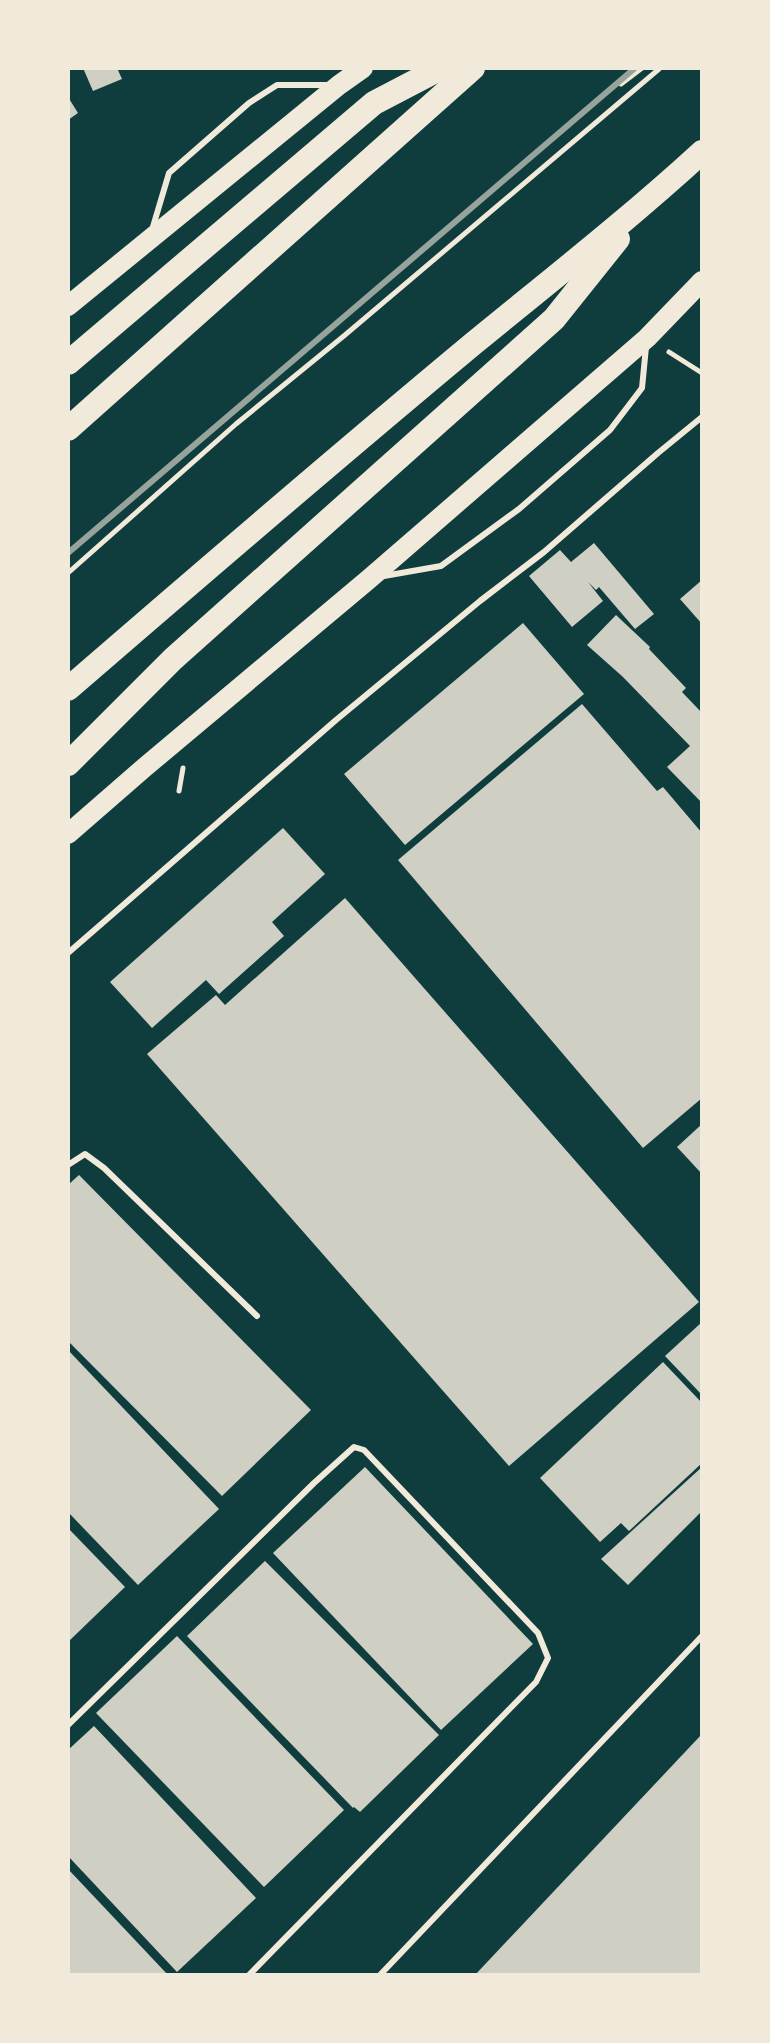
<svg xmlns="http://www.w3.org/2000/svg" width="770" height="2043" viewBox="0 0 770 2043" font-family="Georgia,serif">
<rect width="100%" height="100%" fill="#0f3d3e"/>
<g fill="#cfcfc3">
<path d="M83,68h34l5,11 -29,12z"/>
<path d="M68,97l10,16 -10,7z"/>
<path d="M594,543l60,71 -19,15 -36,-42 -3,3 -8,-8 15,19 -31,26 -43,-51 31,-26 11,12z"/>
<path d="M702,580v44l-22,-25z"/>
<path d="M616,615l34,32 -1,2 37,39 -4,4 20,21v90l-35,-36 23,-21 -67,-69 -36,-32z"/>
<path d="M523,623l61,71 -179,151 -61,-71z"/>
<path d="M582,704l75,87 6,-4 39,46v265l-59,50 -245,-288z"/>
<path d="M283,828l42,46 -53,48 12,14 -65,58 -13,-14 -54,48 -42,-46z"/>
<path d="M345,898l354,404 -190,164 -362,-412 69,-59 9,10z"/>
<path d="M702,1124v50l-25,-27z"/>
<path d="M79,1175l232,235 -89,86 -154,-155v-156z"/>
<path d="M702,1322v73l-37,-39z"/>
<path d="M68,1350l151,159 -81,76 -70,-73z"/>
<path d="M663,1362l39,41v60l-73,68 -8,-8 -21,19 -60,-64z"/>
<path d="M365,1467l168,177 -92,86 -168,-177z"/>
<path d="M702,1467v44l-74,74 -27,-26z"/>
<path d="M68,1528l57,59 -57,55z"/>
<path d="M265,1561l174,174 -79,77 -6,-5 -1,1 -166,-172z"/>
<path d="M177,1636l167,174 -80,77 -168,-174z"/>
<path d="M94,1726l162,172 -79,74 -109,-116v-106z"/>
<path d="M702,1734v241h-227z"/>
<path d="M68,1869l100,106h-100z"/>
</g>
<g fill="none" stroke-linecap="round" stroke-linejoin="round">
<g stroke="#f1e9da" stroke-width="5">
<path d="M621,84l21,-16"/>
<path d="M669,352l33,21"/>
<path d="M68,573l168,-149 109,-89 314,-266"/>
<path d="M179,791l4,-23"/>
</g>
<g stroke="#f1e9da" stroke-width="6">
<path d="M152,230l17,-57 80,-70 28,-18h54"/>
<path d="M384,576l57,-10 78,-57 91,-79 32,-42 4,-41"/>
<path d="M68,953l268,-233 144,-119 64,-49 114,-99 44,-36"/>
<path d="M68,1165l17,-11 19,14 153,148"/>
<path d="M68,1725l246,-242 40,-36 10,3 174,183 10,25 -12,24 -287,293"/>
<path d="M380,1975l322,-339"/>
</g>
<g stroke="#f1e9da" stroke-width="20">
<path d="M68,306l271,-221 24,-17"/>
<path d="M68,834l77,-67 224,-188 278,-241 55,-57"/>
</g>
<g stroke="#f1e9da" stroke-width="24">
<path d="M68,363l306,-260 67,-35"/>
<path d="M68,429l405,-361"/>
<path d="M68,689c134,-116 269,-232 406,-346 77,-63 155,-124 228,-191"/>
<path d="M68,764l105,-105 381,-340 64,-80"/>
</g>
<path stroke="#97a49c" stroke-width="6" d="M68,553l567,-485"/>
</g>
<rect width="770" height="2043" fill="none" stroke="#f1e9da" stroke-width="140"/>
</svg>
